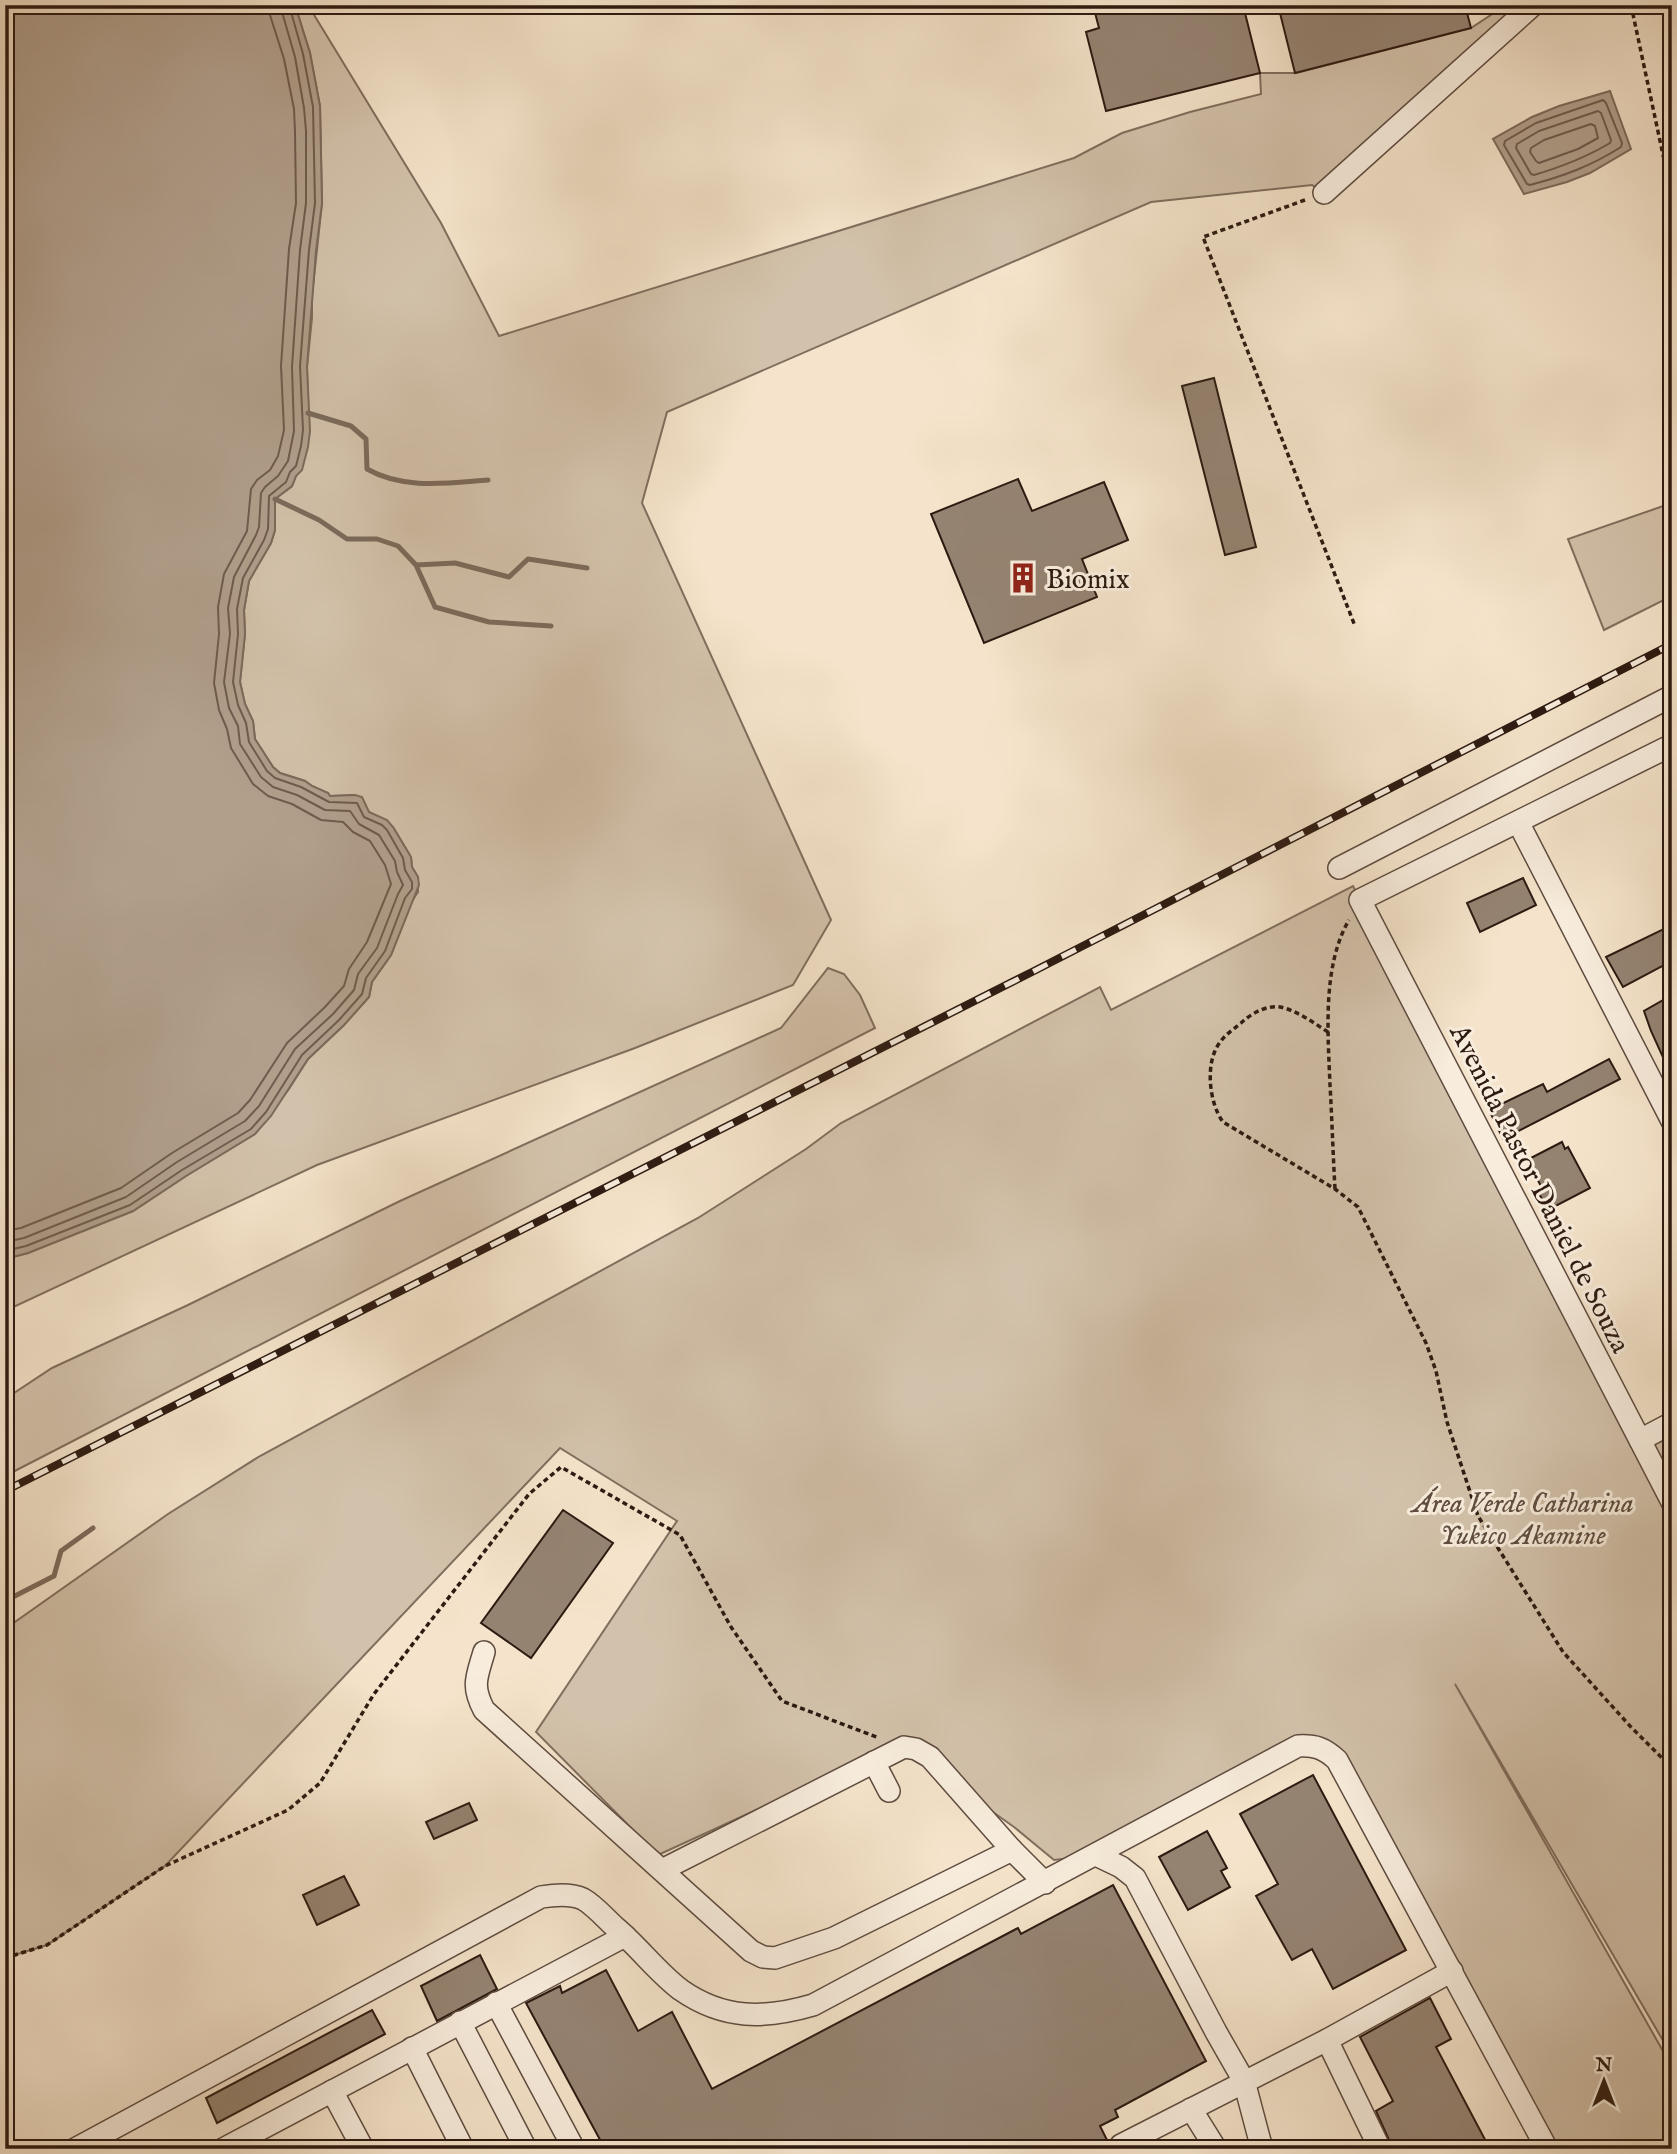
<svg xmlns="http://www.w3.org/2000/svg" width="1677" height="2154" viewBox="0 0 1677 2154" font-family="'IM FELL English',serif">
<rect width="100%" height="100%" fill="#f5e4cb"/>
<filter id="stains"><feTurbulence type="fractalNoise" baseFrequency=".00286" numOctaves="4"/><feColorMatrix values="0 0 0 0 .2 0 0 0 0 .09 0 0 0 0 .02 0 0 0 .5 -.17"/></filter>
<radialGradient id="worn" r=".72"><stop offset=".6" stop-color="#630" stop-opacity="0"/><stop offset="1" stop-color="#630" stop-opacity=".3"/></radialGradient>
<g fill="#d3c2ab" stroke="#806e5e" stroke-width="2">
<path d="M295,5h13l133,218 58,113 575,-178 48,-25 68,-21 71,-18 -1,-21h36l175,-45 35,-23h27l-209,188 -12,-8 -161,17 -484,210 -25,91 189,417 -38,65 -158,63 -318,117 -312,146v-52l23,-6 105,-42 53,-35 69,-42 34,-45 19,-30 36,-34 25,-28 3,-15 19,-27 21,-54 6,-9v-15l-6,-10 -1,-10 -18,-30 -24,-15 -3,-4 -1,-5 -10,-8 -25,1 -2,-3 -16,-7 -7,-5 -25,-8 -7,-6 -18,-28 -2,-18 -8,-17 -5,-22 5,-48 -1,-24 5,-29 22,-38 4,-13v-31l17,-13 4,-10 12,-63 -1,-46 5,-49v-22l10,-93 -2,-97 -10,-53z"/>
<path d="M1672,503v93l-68,34 -36,-91z"/>
<path d="M1353,886l287,554 32,-17v41l-16,9 16,29v554l-217,-372 217,383v82h-125l-210,-388 -23,-16 -218,110 -42,5 -40,-33 -116,-82 -240,110 -122,-123 141,-211 -117,-73 -395,418 -118,79 -42,13v-329l163,-115 92,-58 438,-238 108,-69 35,-26 259,-136 11,23z"/>
<path d="M828,968l16,6 16,21 15,33 -870,448v-77l47,-31 136,-63 212,-104 381,-173z"/>
</g>
<g fill="#b19f8c" stroke="#7c6a5b" stroke-width="2">
<path d="M5,5h290l15,48 10,53 2,97 -6,48 -9,116 3,64 -2,16 -6,23 -6,6 -4,10 -17,13v31l-4,13 -22,38 -5,29 1,24 -5,48 5,22 8,17 2,18 18,28 7,6 25,8 7,5 16,7 2,3 25,-1 7,2 7,15 18,8 6,7 18,30 1,10 6,10 1,8 -28,70 -19,27 -3,15 -25,28 -36,34 -37,57 -16,18 -69,42 -53,35 -105,42 -23,6z"/>
<path d="M1610,91l21,58 -41,24 -23,9 -43,12 -31,-55 39,-22 27,-11z"/>
</g>
<g fill="none" stroke-linecap="round" stroke-linejoin="round">
<g stroke="#6f5c4e" stroke-width="2">
<path d="M1603,100l3,3 16,40 -1,4c-30,19 -57,29 -91,38l-3,-1 -23,-39 1,-4 31,-18z"/>
<path d="M1598,111l3,2 10,27 -1,3c-25,15 -49,24 -76,32l-3,-1 -15,-26 1,-4 22,-13z"/>
<path d="M1591,124l4,2 3,12 -20,11 -39,14 -3,-2 -6,-9 1,-4 13,-8z"/>
<path d="M5,1231l16,-3 100,-40 51,-35 66,-40 12,-13 37,-57 38,-36 19,-21 5,-17 18,-27 24,-58 -6,-19 -15,-24 -17,-9 -10,-10 -22,-2 -29,-16 -24,-8 -15,-12 -22,-36 -4,-19 -8,-19 -5,-27 5,-49 -1,-27 6,-33 23,-43 4,-42 6,-9 13,-10 8,-14 6,-26 -3,-64 8,-117 7,-46 -1,-71 -1,-23 -10,-50 -14,-44 -1,-10"/>
<path d="M5,1242l19,-4 102,-41 51,-35 68,-41 14,-15 36,-57 38,-35 21,-24 4,-16 19,-26 21,-54 5,-9 -6,-13 -2,-11 -16,-26 -20,-11 -9,-13 -25,-1 -28,-15 -24,-8 -12,-10 -21,-33 -2,-18 -9,-18 -5,-26 6,-48 -2,-26 6,-31 22,-42 3,-8 2,-34 4,-6 13,-11 10,-15 6,-30 -2,-64 8,-117 6,-47v-72l-2,-23 -9,-51 -15,-52"/>
<path d="M5,1251l21,-5 104,-41 52,-35 69,-41 15,-17 36,-57 37,-35 23,-26 4,-16 19,-27 20,-53 7,-9v-7l-7,-12 -2,-12 -16,-28 -5,-5 -18,-8 -7,-14 -28,-1 -28,-15 -26,-9 -8,-7 -18,-29 -3,-19 -8,-18 -5,-23 5,-48 -1,-25 6,-31 21,-38 4,-11 1,-33 17,-14 4,-10 6,-6 5,-20 2,-16 -3,-64 9,-116 6,-47 -2,-96 -10,-53 -14,-49"/>
</g>
<g stroke="#7c6a5b" stroke-width="5">
<path d="M308,413l43,13 15,13 1,30c37,21 80,14 121,11"/>
<path d="M275,499l44,21 28,19h30l21,7 18,19 39,-2 54,14 19,-18 59,9"/>
<path d="M416,565l19,42 54,15 62,4"/>
<path d="M5,1601l49,-25 7,-25 32,-23"/>
</g>
</g>
<g fill="#958372" stroke="#2d1a11" stroke-width="2">
<path d="M1093,5h150l17,68 -154,38 -20,-79 13,-4z"/>
<path d="M1278,5h187l6,23 -176,45z"/>
<path d="M1214,378l42,169 -31,8 -43,-169z"/>
<path d="M1018,479l14,32 72,-29 24,58 -46,19 15,38 -113,46 -53,-129z"/>
<path d="M1523,878l13,27 -56,27 -13,-29z"/>
<path d="M1672,925v36l-49,26 -17,-30z"/>
<path d="M1672,995v82l-21,-46 -7,-20z"/>
<path d="M1609,1059l11,20 -117,60 -14,-29 54,-26 4,8z"/>
<path d="M1562,1142l3,7 3,-2 22,41 -42,22 -11,-20 5,-2 -15,-28z"/>
<path d="M563,1510l50,33 -82,115 -50,-35z"/>
<path d="M1313,1775l93,175 -73,39 -21,-40 -20,11 -36,-64 22,-12 -38,-70z"/>
<path d="M469,1803l8,17 -43,19 -8,-17z"/>
<path d="M1207,1831l20,37 -6,3 9,16 -42,23 -29,-53z"/>
<path d="M344,1876l15,29 -42,20 -14,-30z"/>
<path d="M1113,1885l93,176 -91,49 3,7 -18,9 8,16 1,7h-504l-79,-146 34,-17 2,7 44,-23 32,61 34,-19 40,77 306,-161 3,6z"/>
<path d="M480,1955l17,34 -60,32 -16,-35z"/>
<path d="M1430,1998l21,41 -15,8 54,102h-97l-17,-38 17,-10 -33,-64z"/>
<path d="M372,2010l13,24 -168,89 -11,-25z"/>
</g>
<g fill="none" stroke-linecap="round" stroke-linejoin="round">
<g stroke="#5f4c40" stroke-width="24">
<g id="minor">
<path d="M1324,193l209,-188"/>
<path d="M1672,745l-312,155 312,602"/>
<path d="M1518,822l154,299"/>
<path d="M1339,868l333,-172"/>
<path d="M1640,1440l32,-17"/>
<path d="M484,1652c-7,25 -13,33 0,58l267,241 12,6 12,1 59,-20 178,-88"/>
<path d="M874,1762l15,29"/>
<path d="M1096,1855l25,12 14,11 81,154 28,49 18,68"/>
<path d="M662,1870l242,-123 12,2 14,8 82,93 33,33"/>
<path d="M496,2003l78,146"/>
<path d="M460,2022l66,127"/>
<path d="M1327,2040l53,109"/>
<path d="M412,2048l51,101"/>
<path d="M332,2091l31,58"/>
<path d="M1191,2109l25,40"/>
<path d="M1121,2145l206,-105 125,-69"/>
<path d="M75,2149l466,-252c13,-2 29,-4 42,2 11,6 23,20 32,28 23,19 43,46 66,63 43,30 84,29 132,15l485,-259c17,-1 26,2 39,14l210,389"/>
<path d="M223,2149l402,-213"/>
</g>
</g>
<g stroke="#2d1a11" stroke-width="3.5" stroke-dasharray="5 3.5" stroke-linecap="butt">
<path d="M1631,5l41,192"/>
<path d="M1305,200l-102,37 152,389"/>
<path d="M1328,1032c-14,-9 -32,-22 -48,-25 -15,-2 -29,7 -39,16 -7,6 -15,11 -20,18 -17,20 -12,62 2,81l112,67 23,18 68,136 10,28 11,51 31,94 85,136 67,74 42,42"/>
<path d="M1335,1189c-2,-35 -3,-69 -5,-104 -2,-51 -8,-119 19,-165"/>
<path d="M5,1958l42,-13 118,-79 123,-56 32,-27 54,-89 155,-200 32,-27 119,68 51,92 51,74 97,37"/>
</g>
<use href="#minor" stroke="#f8eddd" stroke-width="21"/>
<g stroke="#2d1a11" stroke-width="8">
<path id="rail" d="M5,1491l1027,-519 640,-328"/>
</g>
<use href="#rail" stroke="#f8eddd" stroke-width="5" stroke-dasharray="16" stroke-linecap="butt"/>
</g>
<defs>
<g id="building-bare" transform="scale(2.415)"><path d="M-4-6H4V6H1V3H-1V6H-4ZM-2.5-4.3h1.7v1.8h-1.7ZM.8-4.3h1.7v1.8H.8ZM-2.5-1h1.7V.8h-1.7ZM.8-1h1.7V.8H.8Z" fill="#8f2418" stroke="#f8eddd" stroke-width="2.5" paint-order="stroke"/></g>
</defs>
<g fill-rule="evenodd">
<use href="#building-bare" x="1023" y="578"/>
</g>
<g text-anchor="middle" stroke-width="6" stroke-linejoin="round" paint-order="stroke">
<g font-size="28" fill="#2d1a11" stroke="#f8eddd" text-anchor="start">
<text x="1046" y="588">Biomix</text>
</g>
<g font-size="28" fill="#2d1a11" stroke="#f8eddd">
<text transform="translate(1541 1188) rotate(63)" y="10">Avenida Pastor Daniel de Souza</text>
</g>
<g font-size="28" font-style="italic" fill="#5f4c3f" stroke="#f8eddd">
<text x="1523" y="1512">Área Verde Catharina<tspan x="1523" dy="32">Yukico Akamine</tspan></text>
</g>
</g>
<rect width="1677" height="2154" fill="none" stroke="#f5e4cb" stroke-width="28"/>
<rect x="7" y="7" width="1663" height="2140" fill="none" stroke="#2d1a11" stroke-width="3.5"/>
<rect x="14" y="14" width="1649" height="2126" fill="none" stroke="#2d1a11" stroke-width="2"/>
<g transform="translate(1604 2081)" stroke="#f8eddd" stroke-width="5" paint-order="stroke">
<path d="M0-5L12 26L0 18L-12 26Z" fill="#2d1a11"/>
<text y="-10" font-size="19" font-weight="bold" text-anchor="middle" fill="#2d1a11">N</text>
</g>
<rect width="100%" height="100%" filter="url(#stains)"/>
<rect width="100%" height="100%" fill="url(#worn)"/>
</svg>
